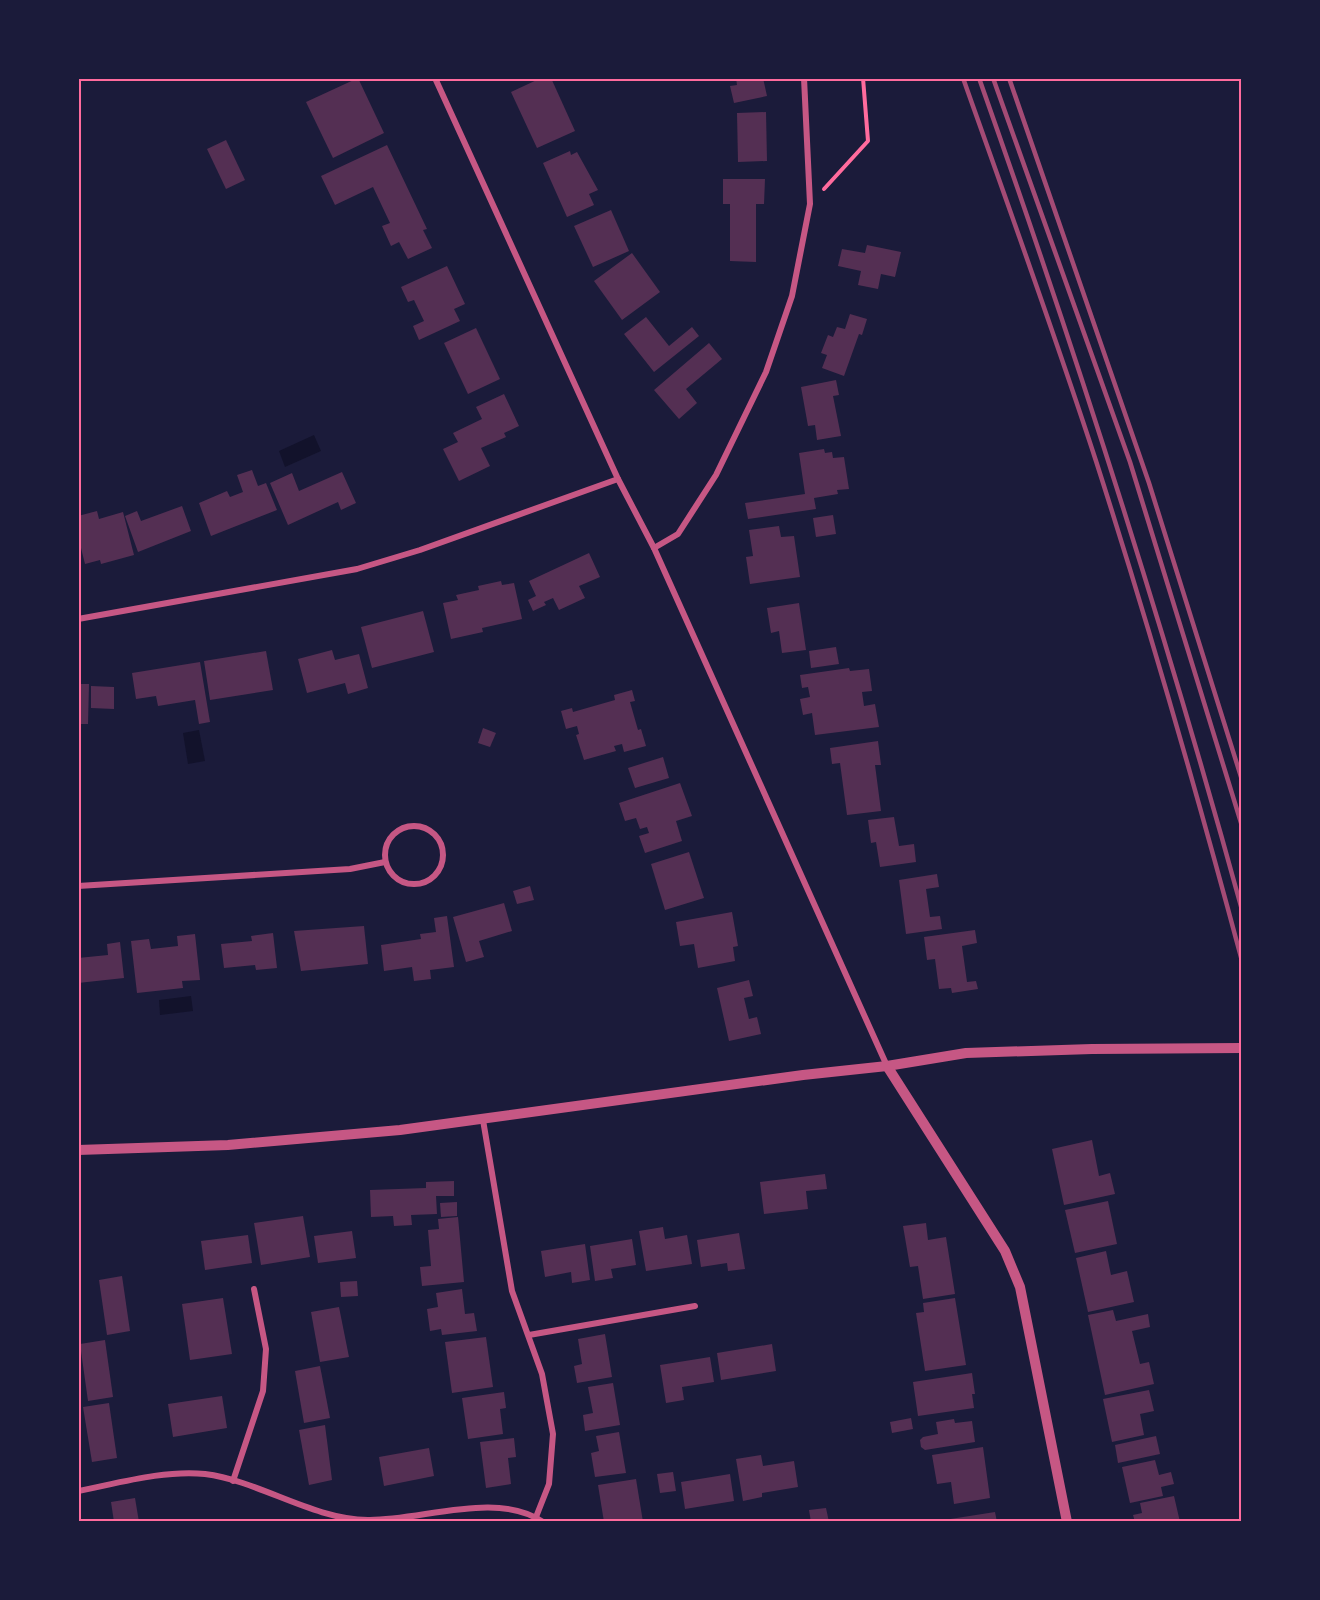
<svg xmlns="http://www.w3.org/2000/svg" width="1320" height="1600" viewBox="0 0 1320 1600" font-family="'IBM Plex Sans',sans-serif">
<rect width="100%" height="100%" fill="#1b1b3a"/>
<g fill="#12122b">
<path d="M314,435l7,16 -36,16 -6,-16z"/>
<path d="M199,730l6,31 -17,3 -5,-31z"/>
<path d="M191,996l2,15 -33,4 -1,-15z"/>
</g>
<g fill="#542f53">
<path d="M358,78l26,55 -51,25 -27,-56z"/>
<path d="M541,78h10l24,53 -38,17 -26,-56z"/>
<path d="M736,78h27l4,18 -33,7 -4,-17 7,-1z"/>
<path d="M766,112l1,49 -29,1 -1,-49z"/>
<path d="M226,140l19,40 -19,9 -19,-40z"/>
<path d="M387,145l40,84 -4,1 9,18 -24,11 -9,-17 -8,4 -9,-20 8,-3 -17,-36 -38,18 -14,-29z"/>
<path d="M570,151l1,4 6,-3 21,38 -9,4 5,11 -27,12 -24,-54z"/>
<path d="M723,179h42l-1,25h-8v58l-26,-1v-57h-7z"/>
<path d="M611,210l18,41 -36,16 -19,-41z"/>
<path d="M867,245l34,7 -6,25 -14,-3 -3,15 -20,-4 3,-14 -23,-5 4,-17 23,4z"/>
<path d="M632,253l28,39 -38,28 -28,-39z"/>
<path d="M447,266l18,38 -11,5 6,12 -41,19 -6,-14 11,-5 -10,-21 -6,2 -7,-15z"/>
<path d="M850,314l17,5 -5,16 -3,-1 -15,42 -22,-8 5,-13 -6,-2 7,-18 5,2 4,-10 8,2z"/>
<path d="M646,317l23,29 23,-19 7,9 -45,36 -30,-38z"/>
<path d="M476,328l24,51 -32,15 -24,-51z"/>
<path d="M709,343l13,16 -36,30 11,14 -18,16 -25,-29z"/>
<path d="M836,380l3,15 -6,1 8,40 -24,4 -2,-15 -7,1 -7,-39z"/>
<path d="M504,394l15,32 -15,7 2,4 -25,11 9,18 -31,15 -16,-32 15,-7 -5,-9 29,-14 -6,-12z"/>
<path d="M824,449l1,4 7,-1 1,6 11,-1 5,32 -12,1 1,4 -24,4 2,11 -68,10 -3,-16 60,-9 -6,-41z"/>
<path d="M252,470l6,16 8,-3 11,27 -66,26 -12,-33 28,-12 3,6 13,-5 -6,-17z"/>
<path d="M342,472l14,31 -15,7 -3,-8 -50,23 -18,-42 22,-10 7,18z"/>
<path d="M182,506l9,25 -53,21 -13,-36 12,-5 4,10z"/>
<path d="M97,511l2,8 24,-7 11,43 -33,9 -1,-4 -15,4 -7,-28v-20z"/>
<path d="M833,515l3,19 -20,3 -3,-19z"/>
<path d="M779,526l2,11 13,-1 6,41 -50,7 -4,-27 7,-1 -4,-26z"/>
<path d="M589,553l11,24 -21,9 6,12 -26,12 -6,-12 -9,4 2,3 -13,6 -5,-11 8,-4 -7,-15z"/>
<path d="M501,581l1,4 12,-2 8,36 -40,9 1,4 -32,7 -8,-36 15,-3 -2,-5 23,-5 -1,-4z"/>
<path d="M799,603l7,47 -24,3 -3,-22 -8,2 -4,-25z"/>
<path d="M423,611l11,41 -62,16 -11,-41z"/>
<path d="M836,647l3,17 -28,4 -2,-17z"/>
<path d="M332,650l3,10 24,-6 9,34 -20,6 -3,-11 -38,10 -9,-34z"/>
<path d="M266,651l7,39 -63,10 -6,-39z"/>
<path d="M200,662l10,60 -11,2 -4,-24 -37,6 -2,-10 -20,3 -4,-26z"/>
<path d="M849,668l1,3 19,-2 3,22 -10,1 2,14 11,-2 4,23 -64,8 -3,-22 -9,2 -3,-16 10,-2 -2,-10 -6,1 -2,-13z"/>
<path d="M78,684h11l-1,40h-10z"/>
<path d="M91,686l23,1v22l-23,-1z"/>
<path d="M632,690l3,11 -5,1 8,28 3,-1 5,17 -22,6 -2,-8 -8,2 2,5 -32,9 -8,-25 3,-1 -2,-8 -11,3 -5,-18 11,-3 1,4 42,-12 -1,-5z"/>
<path d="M483,728l13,5 -6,14 -12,-4z"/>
<path d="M878,741l3,24h-6l6,46 -34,4 -7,-52 -8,1 -2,-16z"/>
<path d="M663,757l6,21 -34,10 -7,-20z"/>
<path d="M680,783l12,33 -16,5 6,20 -37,12 -6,-17 10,-3 -2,-6 -7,2 -4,-11 -11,3 -6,-18z"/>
<path d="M894,817l5,29 15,-2 2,18 -36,5 -4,-25 -5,1 -3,-23z"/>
<path d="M689,852l15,46 -39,12 -14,-46z"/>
<path d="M937,874l2,13 -13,2 4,28 10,-1 2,13 -36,5 -7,-54z"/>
<path d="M530,886l4,14 -17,4 -4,-13z"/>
<path d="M504,903l8,28 -33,10 5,16 -18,5 -13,-45z"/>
<path d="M732,912l6,34 -5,1 2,14 -37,7 -4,-24 -14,2 -4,-24z"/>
<path d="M447,916l7,51 -24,3 1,9 -17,2 -2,-14 -28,4 -3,-26 40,-6 -1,-5 16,-2 -2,-14z"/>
<path d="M364,926l4,38 -67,7 -7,-40z"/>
<path d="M975,930l2,13 -15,3 5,36 9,-1 2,8 -26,4 -1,-5 -12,1 -4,-30 -8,1 -3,-23z"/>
<path d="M273,933l4,35 -21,2 -1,-5 -31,3 -3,-24 31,-3 -1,-5z"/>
<path d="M195,934l5,46 -18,1 1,7 -46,5 -6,-52 18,-2 2,10 27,-3 -1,-10z"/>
<path d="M120,942l4,36 -46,5v-25l30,-3 -1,-11z"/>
<path d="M749,980l4,16 -9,2 5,21 8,-2 4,17 -32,7 -12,-53z"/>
<path d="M1092,1140l7,36 11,-3 5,21 -51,11 -12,-56z"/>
<path d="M825,1174l2,15 -21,2 2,18 -44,5 -4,-32z"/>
<path d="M454,1181v15h-18l1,18 -26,1 1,10 -18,1 -1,-10 -22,1 -1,-27 56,-2v-6z"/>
<path d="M1108,1201l9,43 -42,9 -10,-43z"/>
<path d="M457,1202v14l-16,1 -1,-14z"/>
<path d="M303,1216l7,41 -49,8 -7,-42z"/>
<path d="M458,1217l6,65 -42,4 -2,-19 11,-1 -3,-36 11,-1 -1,-10z"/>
<path d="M926,1223l2,17 18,-3 9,57 -32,5 -5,-33 -8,1 -7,-41z"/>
<path d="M663,1227l2,12 22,-4 5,29 -46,7 -7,-40z"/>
<path d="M352,1231l4,27 -38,5 -4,-27z"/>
<path d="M739,1233l6,36 -17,2 -1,-8 -26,4 -4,-27z"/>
<path d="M248,1235l4,28 -47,7 -4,-29z"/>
<path d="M632,1239l4,26 -25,4 2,9 -18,3 -5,-35z"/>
<path d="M585,1244l5,36 -18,3 -1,-11 -26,5 -4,-26z"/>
<path d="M1106,1251l5,24 16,-4 7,31 -46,10 -12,-54z"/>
<path d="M122,1276l8,55 -23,4 -8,-55z"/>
<path d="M357,1281l1,15 -17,1 -1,-15z"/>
<path d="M462,1289l3,25 9,-1 3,18 -35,4 -1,-6 -11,2 -3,-22 11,-2 -2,-14z"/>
<path d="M223,1298l9,56 -42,6 -8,-56z"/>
<path d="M955,1298l11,67 -41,6 -9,-58 8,-1 -1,-9z"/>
<path d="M339,1307l10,50 -29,5 -9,-50z"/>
<path d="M1113,1310l3,11 32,-7 2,13 -18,4 8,33 9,-2 5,22 -49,11 -17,-80z"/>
<path d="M605,1334l7,43 -35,6 -3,-17 8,-2 -4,-25z"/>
<path d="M486,1337l7,50 -41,6 -7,-51z"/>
<path d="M105,1340l8,57 -25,4 -8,-57z"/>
<path d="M772,1344l4,27 -55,9 -4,-27z"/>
<path d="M710,1357l4,25 -32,5 2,13 -18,3 -6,-38z"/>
<path d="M320,1366l10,52 -26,5 -9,-52z"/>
<path d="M972,1373l3,21h-3l2,14 -56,8 -5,-34z"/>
<path d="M613,1383l7,42 -35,6 -2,-16 10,-2 -5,-26z"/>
<path d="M1149,1390l5,21 -14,3 4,21 -32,7 -9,-43z"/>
<path d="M504,1392l2,16 -6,1 3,25 -35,5 -6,-41z"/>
<path d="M222,1396l5,32 -54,9 -5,-33z"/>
<path d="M109,1403l8,55 -25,4 -9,-55z"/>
<path d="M911,1418l2,11 -21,4 -2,-11z"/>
<path d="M954,1419l1,4 17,-2 3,21 -50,8 -4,-3 -1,-7 3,-3 15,-3 -2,-12z"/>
<path d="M325,1425l7,55 -23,5 -10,-55z"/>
<path d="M619,1432l7,41 -31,4 -4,-24 8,-2 -3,-15z"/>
<path d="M1156,1436l4,18 -42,9 -3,-18z"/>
<path d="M514,1438l2,19 -8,1 3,26 -25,4 -6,-46z"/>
<path d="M983,1447l7,51 -36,6 -3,-22 -14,2 -5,-29z"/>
<path d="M429,1448l5,28 -50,10 -5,-29z"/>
<path d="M761,1455l2,11 31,-5 4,26 -36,6v4l-19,4 -7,-42z"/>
<path d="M1155,1460l4,15 12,-3 3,12 -13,3 2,9 -33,7 -8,-36z"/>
<path d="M673,1472l3,19 -16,2 -3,-19z"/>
<path d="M730,1474l4,27 -49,8 -4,-27z"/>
<path d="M636,1479l7,43h-39l-6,-37z"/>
<path d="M1174,1496l6,26h-45l-2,-7 9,-2 -2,-10z"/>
<path d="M135,1498l4,24h-25l-3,-20z"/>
<path d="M826,1508l3,14h-18l-2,-12z"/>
<path d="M995,1512l2,10h-53v-2z"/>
</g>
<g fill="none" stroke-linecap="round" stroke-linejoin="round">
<path stroke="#ff6b9d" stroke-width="4" d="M824,189l44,-48 -5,-63"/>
<g stroke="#c65784" stroke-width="6">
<path d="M435,78l183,401 36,69 233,518"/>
<path d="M654,548l24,-14 38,-59 50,-103 26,-76 18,-92 -6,-126"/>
<path d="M78,619l279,-50 63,-19 198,-71"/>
<circle cx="414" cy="855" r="29"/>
<path d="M78,886l272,-17 35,-7"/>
<path d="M483,1120l29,171 30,83 11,60 -4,50 -13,33"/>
<path d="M529,1335l166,-29"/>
<path d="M233,1481l30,-90 3,-42 -12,-60"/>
<path d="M78,1491c41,-8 85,-21 127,-17 55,7 106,45 163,46 53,1 128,-30 175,2"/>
</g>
<g stroke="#c65784" stroke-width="10">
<path d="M887,1066l118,185 15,36 47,235"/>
<path d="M78,1150l150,-5 172,-15 403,-55 84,-9 79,-13 126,-4 150,-1"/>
</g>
<g stroke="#a44b75" stroke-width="4.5">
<path d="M963,78c45,127 91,254 133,383 53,165 101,332 146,500"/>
<path d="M979,78c97,274 186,552 263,832"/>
<path d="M993,78l137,384 112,364"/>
<path d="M1009,78l140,405 93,297"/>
</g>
</g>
<rect width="1320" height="1600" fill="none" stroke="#1b1b3a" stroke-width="159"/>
<rect x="80" y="80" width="1160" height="1440" fill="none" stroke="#ff6b9d" stroke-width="2"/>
</svg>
